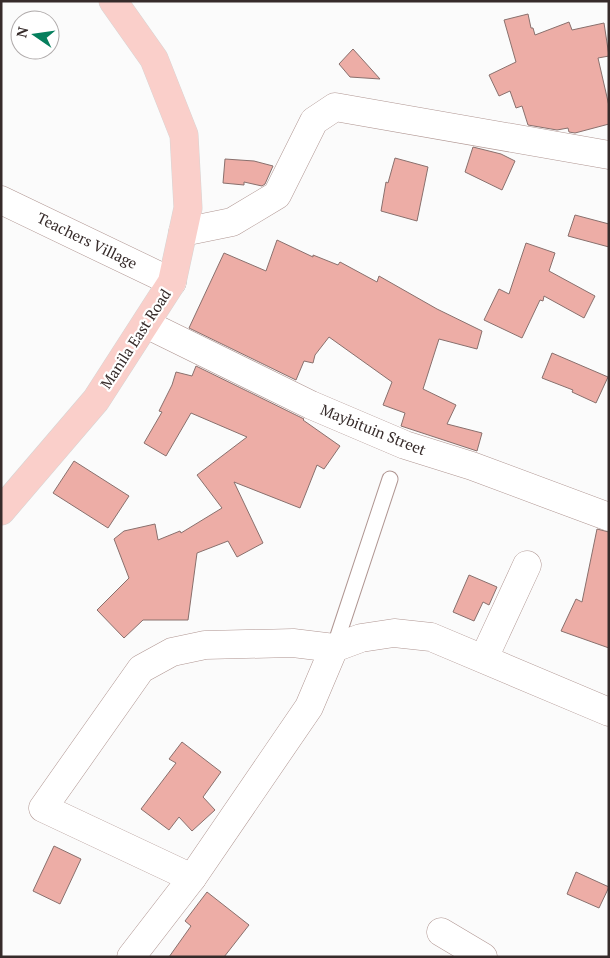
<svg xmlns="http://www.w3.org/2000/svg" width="610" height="958" viewBox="0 0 610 958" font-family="'PT Serif',serif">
<rect width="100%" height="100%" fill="#fbfbfb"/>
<g fill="#edada6" stroke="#89706d">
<path d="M528,14l3,14h2l2,7 34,-13 3,8 32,-7 5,33 -11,2 11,48v18l-34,9 -6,-1 -1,-4 -11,2 -29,-5 -6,-19 -6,2 -6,-17 -11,5 -10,-21 27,-13 -12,-42z"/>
<path d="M353,49l27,30 -30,-2 -11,-13z"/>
<path d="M473,147l28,7 14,7 -13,29 -37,-18z"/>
<path d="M395,158l33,9 -11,54 -36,-10 5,-29 2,1z"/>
<path d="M225,159l29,2 19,5 -8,18 -3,2 -18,-4v3l-21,-2z"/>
<path d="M575,215l34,9v23l-41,-11z"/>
<path d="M277,240l36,17v-2l25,10 2,-3 37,20 2,-6 58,33 45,22 -5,18 -38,-10 -16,50 33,16 -9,19 35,9 -5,18 -76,-25 4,-13 -22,-8 9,-23 -63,-45 -14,18 -2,8 -9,-2 -8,19 -107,-52 35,-75 42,18z"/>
<path d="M526,243l29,10 -6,18 46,25 -11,22 -40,-22 -1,5 -3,-1 -18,38 -38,-18 15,-31 10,5z"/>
<path d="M552,353l56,24 -12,26 -24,-11 1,-2 -31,-12z"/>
<path d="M196,366l108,53 -1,1 37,26 -16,23 -7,-4 -17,43 -66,-26 29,61 -26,14 -9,-16 -31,12 -9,67h-45l-19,18 -27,-28 32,-32 -15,-39 10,-8 31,-7 3,16 22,-9 1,2 41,-25 -25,-33 50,-38 -56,-24 -25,43 -22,-13 18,-31 -3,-1 13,-26 4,-13 16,4z"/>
<path d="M74,461l55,35 -21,32 -55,-35z"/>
<path d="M597,529l12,3v116l-48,-17 15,-32 6,3z"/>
<path d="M469,575l28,12 -8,18 -6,-3 -9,19 -21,-9z"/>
<path d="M182,742l39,30 -18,25 12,13 -23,21 -13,-14 -10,13 -28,-21 35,-46 -7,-4z"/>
<path d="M54,846l27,13 -21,45 -27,-13z"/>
<path d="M576,872l33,15 -10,21 -32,-14z"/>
<path d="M207,892l42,33 -25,32h-55l22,-31 -6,-5z"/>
</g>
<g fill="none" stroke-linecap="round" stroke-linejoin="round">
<g stroke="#b09692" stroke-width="17">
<path id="lane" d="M334,648l56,-169"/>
</g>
<g stroke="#b09692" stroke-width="29">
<g id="street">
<path d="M1,200l171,82"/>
<path d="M183,232l49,-10 45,-27 37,-74 21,-14 274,48"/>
<path d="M146,324l165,81 94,40 67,21 137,51"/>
<path d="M484,658l43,-93"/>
<path d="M192,878l-149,-70 98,-139 31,-17 33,-7 88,-2 41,5 27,-10 33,-5 37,4 178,75"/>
<path d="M441,932l42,25"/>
<path d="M131,957l61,-79 117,-171 25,-59"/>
</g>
</g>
<g stroke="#d7d5d4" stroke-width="29">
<path id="primary" d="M1,511l95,-111 76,-118 16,-74 -4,-73 -30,-76 -41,-58"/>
</g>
<use href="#lane" stroke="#fff" stroke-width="15"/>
<use href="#street" stroke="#fff" stroke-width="28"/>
<use href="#primary" stroke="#facfca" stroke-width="28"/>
</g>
<g text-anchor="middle" stroke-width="4.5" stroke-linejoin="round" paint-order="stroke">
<g font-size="15" fill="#362b2a" stroke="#fff">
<text transform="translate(87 241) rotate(26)" y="5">Teachers Village</text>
<text transform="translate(136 339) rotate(-57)" y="5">Manila East Road</text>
<text transform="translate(373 430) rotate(22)" y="5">Maybituin Street</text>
</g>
</g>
<rect width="610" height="958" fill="none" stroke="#362b2a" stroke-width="5"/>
<g transform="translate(35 35) rotate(283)"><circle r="24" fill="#ffffff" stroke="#afaaaa"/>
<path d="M0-4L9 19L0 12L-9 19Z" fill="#067f5d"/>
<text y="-8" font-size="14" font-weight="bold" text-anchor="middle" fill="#362b2a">N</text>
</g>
</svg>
